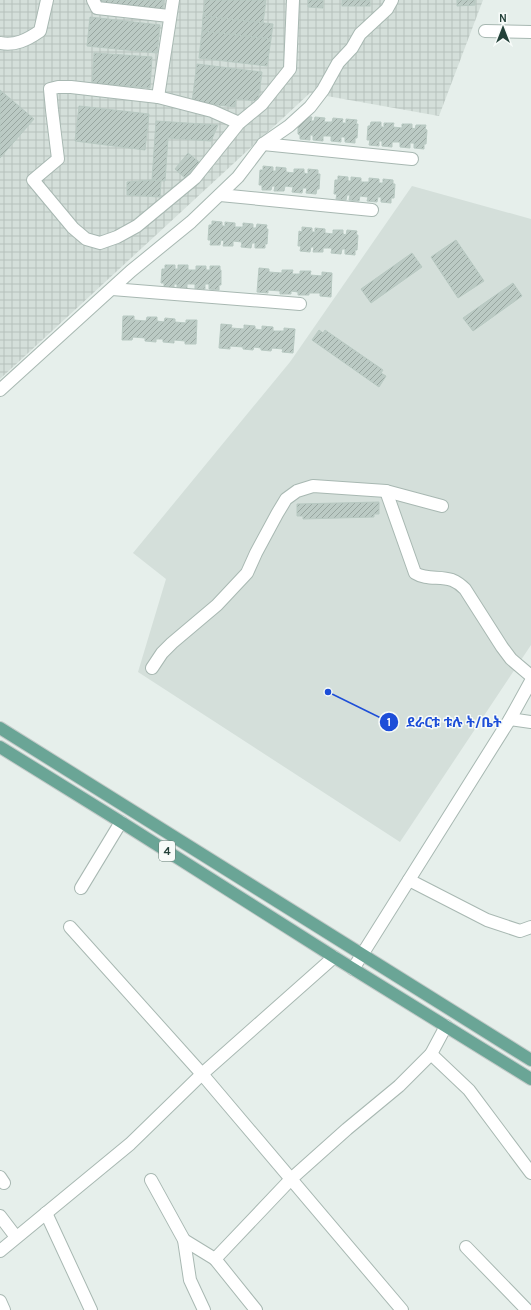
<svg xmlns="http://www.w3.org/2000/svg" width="531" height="1310" viewBox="0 0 531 1310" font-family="Karla,'Noto Sans Ethiopic',sans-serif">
<defs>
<pattern id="industrial-grid" width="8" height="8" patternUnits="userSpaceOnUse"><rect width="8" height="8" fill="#d4dfda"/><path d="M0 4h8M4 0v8" fill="none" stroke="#b6c1bc"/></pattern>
<pattern id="building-hatch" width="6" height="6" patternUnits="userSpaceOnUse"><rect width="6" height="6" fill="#bbcac4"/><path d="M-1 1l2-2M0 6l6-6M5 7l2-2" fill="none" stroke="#98a6a0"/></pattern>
</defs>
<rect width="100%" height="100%" fill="#e6efeb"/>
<path fill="#d4dfda" d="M412,186l119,33v426l-131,197 -262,-170 28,-93 -33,-26 157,-191z"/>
<path fill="url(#industrial-grid)" d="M0,0h483l-44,116 -129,-23 -310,286z"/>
<g fill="url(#building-hatch)" stroke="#b8c9c2">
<path d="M101,0h63l-2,11 -62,-8z"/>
<path d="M205,0h61l-3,23 -60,-7z"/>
<path d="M308,0h15v8l-15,-1z"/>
<rect x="342" y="0" width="28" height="6"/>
<path d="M457,0h18v5l-18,1z"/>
<path d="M203,16l70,8 -2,15 -69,-8z"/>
<path d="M90,17l70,8 -3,28 -70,-7z"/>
<path d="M202,31l69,8 -4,27 -68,-8z"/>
<path d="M94,53l58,4 -2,31 -48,-4 -10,2z"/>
<path d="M197,64l65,8 -4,29 -22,-2 -1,8 -43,-5z"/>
<path d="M0,90l34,29 -34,39z"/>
<path d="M79,106l70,8 -4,36 -70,-9z"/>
<path d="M302,116l10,1 -1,4h3l1,-4 10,1 -1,4h8l1,-4 10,1 -1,4h4v-4l11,1 -1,4h2l-1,14h-2v5l-10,-1v-5h-4v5l-10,-1v-5h-8v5l-10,-1v-5h-3v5l-10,-1v-4l-2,-1v-14z"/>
<path d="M156,121l62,4 -7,16 -43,-3 -3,43 -13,-1z"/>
<path d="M371,122h10v5h3v-4h10l-1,4 9,1v-4h10v4l3,1 1,-4h10l-1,4 2,1 -1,14h-2v5l-10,-1v-5h-4v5l-10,-1v-5h-8v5l-10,-1v-5h-3v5l-10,-1 1,-5h-3l1,-14h2z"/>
<path d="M188,153l11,9 -14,16 -10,-9z"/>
<path d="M263,166l10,1v4h3v-4l10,1v4l8,1v-4h10v4l4,1v-5l10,1v4h2l-1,15h-2l-1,5 -10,-1 1,-5h-4l-1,5 -10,-1 1,-5 -8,-1 -1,5h-10l1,-5h-3l-1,4h-9v-5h-3l1,-15h3z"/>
<path d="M338,176l10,1v4h3v-4l10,1v4h8v-4l10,1v4h4v-4l10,1v4h2l-1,14h-3v5l-10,-1v-5h-3l-1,5 -10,-1 1,-4 -8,-1 -1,5 -10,-1 1,-5h-3l-1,5 -10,-1 1,-5h-3l1,-14h3z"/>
<path d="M152,180l9,1 -1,16 -33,-2v-13z"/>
<path d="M212,221l10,1v4h3v-4l10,1v4h8v-4l10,1v4h3l1,-4 10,1 -1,4h2l-1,15h-2v4h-10v-5h-3l-1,5 -10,-1 1,-5 -9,-1v5h-10l1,-5 -3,-1 -1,5h-10l1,-5h-3l1,-15h3z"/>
<path d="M302,227l10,1v4h3v-4l10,1v4l8,1v-4h10v4l3,1 1,-5 10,1 -1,4h2l-1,15h-2v5l-10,-1v-5h-3l-1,5 -10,-1 1,-5h-9v4h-10l1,-5h-3l-1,5 -10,-1 1,-5h-3l1,-15 3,1z"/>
<path d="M456,240l28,41 -26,17 -27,-41z"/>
<path d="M412,253l10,14 -51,36 -10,-14z"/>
<path d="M165,265h10v4h3v-4h10v5h8v-4h10v4h4v-4h10v4h1v15h-2v5l-10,-1v-5h-4v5h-10v-5h-8v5h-10v-5h-3v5l-10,-1v-5h-3l1,-14h3z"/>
<path d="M259,268l10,1v3l13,1v-3h11l-1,4h8v-3h11l-1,4 12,1v-4l10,1 -1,24 -11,-1v-3h-11v2h-11v-3l-7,-1v3h-11v-3l-12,-1v3l-11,-1z"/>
<path d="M513,283l9,13 -49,35 -10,-13z"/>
<path d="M123,316h11v4l12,1 1,-4h10v4l7,1 1,-4 10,1v3l11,1v-3h11l-1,24h-11v-3l-11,-1v3l-11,-1v-3h-7v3l-11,-1v-3l-12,-1 -1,3h-10z"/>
<path d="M221,324l11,1 -1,3 13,1v-4l11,1v3l7,1v-4l11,1v4h11v-3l11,1 -2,24 -11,-1 1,-3 -11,-1 -1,3 -10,-1v-2l-7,-1 -1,3 -10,-1v-2l-13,-1v3l-11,-1z"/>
<path d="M319,330l4,3 2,-3 58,40 -2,3 5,3 -7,11 -67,-47z"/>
<path d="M379,502v12h-5v3l-71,2v-3h-6v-12z"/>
</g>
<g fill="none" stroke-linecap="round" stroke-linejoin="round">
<g stroke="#a8b8b2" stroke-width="14">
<g id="minor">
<path d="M93,0l4,8 72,8"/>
<path d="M485,31l46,1"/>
<path d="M0,43c15,3 27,-3 40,-12l7,-31"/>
<path d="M158,97l15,-97"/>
<path d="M239,123l-27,-12 -54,-14 -87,-10h-13l-8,2 2,21 6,49 -25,21 40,48 13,11 14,4 17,-6 20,-11 58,-48 44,-55 23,-19 28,-35 3,-69"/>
<path d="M263,144l149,15"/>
<path d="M220,195l152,15"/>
<path d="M112,289l188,15"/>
<path d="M0,390l131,-119 60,-49 47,-45 25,-33 26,-18 21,-19 13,-17 15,-27 14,-15 8,-14 27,-25 5,-9"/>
<path d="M386,491l29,82c11,7 25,3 37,7 5,2 9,5 13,9l37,58 9,12 20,17"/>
<path d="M152,668l10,-15 10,-10 45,-38 30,-32 9,-20 21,-39 9,-15 11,-8 16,-5 73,5 56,15"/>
<path d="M510,719l21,3"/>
<path d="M409,880l78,40 33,11 11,-4"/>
<path d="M81,888l40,-66"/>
<path d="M70,927l132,147 200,236"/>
<path d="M353,969l157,-250 21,-38"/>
<path d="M431,1054l38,36 62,83"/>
<path d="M0,1177l4,6"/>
<path d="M151,1180l33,60 6,40 14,30"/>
<path d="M46,1213l45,97"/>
<path d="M0,1216l16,21"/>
<path d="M184,1240l31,19 76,-80 56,-50 52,-43 32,-32 15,-28"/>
<path d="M466,1247l61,63"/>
<path d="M0,1251l130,-107 72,-70 132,-117"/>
<path d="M215,1259l41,51"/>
<path d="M0,1301l4,9"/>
</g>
</g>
<g stroke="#c2cac8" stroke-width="14">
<g id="major">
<path d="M0,728l531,332"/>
<path d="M0,747l121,75 213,135 197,122"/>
</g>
</g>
<use href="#minor" stroke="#fff" stroke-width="12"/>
<use href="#major" stroke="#6aa596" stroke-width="12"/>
</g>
<g text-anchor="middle" stroke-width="3" stroke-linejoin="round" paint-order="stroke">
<rect fill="#f7fbf9" stroke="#637a73" stroke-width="1" x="159" y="841" width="16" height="20" rx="3"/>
<g font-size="12" font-weight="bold" fill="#24423a">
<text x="167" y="855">4</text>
</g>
</g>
<path fill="none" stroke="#1d4ed8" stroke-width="1.5" d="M328 692L389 722"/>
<g fill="#1d4ed8" stroke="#f7fbf9" stroke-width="1.5">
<circle cx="328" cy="692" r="4"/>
<circle cx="389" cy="722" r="10"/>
</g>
<g font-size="12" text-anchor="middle" font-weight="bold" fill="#fff">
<text x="389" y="726">1</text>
</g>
<g font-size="14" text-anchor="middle" font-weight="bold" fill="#1d4ed8" stroke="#f7fbf9" stroke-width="3" stroke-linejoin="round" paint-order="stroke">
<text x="454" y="727">ደራርቱ ቱሉ ት/ቤት</text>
</g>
<g transform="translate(503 28)" stroke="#f7fbf9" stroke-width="3" paint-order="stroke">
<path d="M0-3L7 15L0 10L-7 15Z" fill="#24423a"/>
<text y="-6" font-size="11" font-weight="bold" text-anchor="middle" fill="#24423a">N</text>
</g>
</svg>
